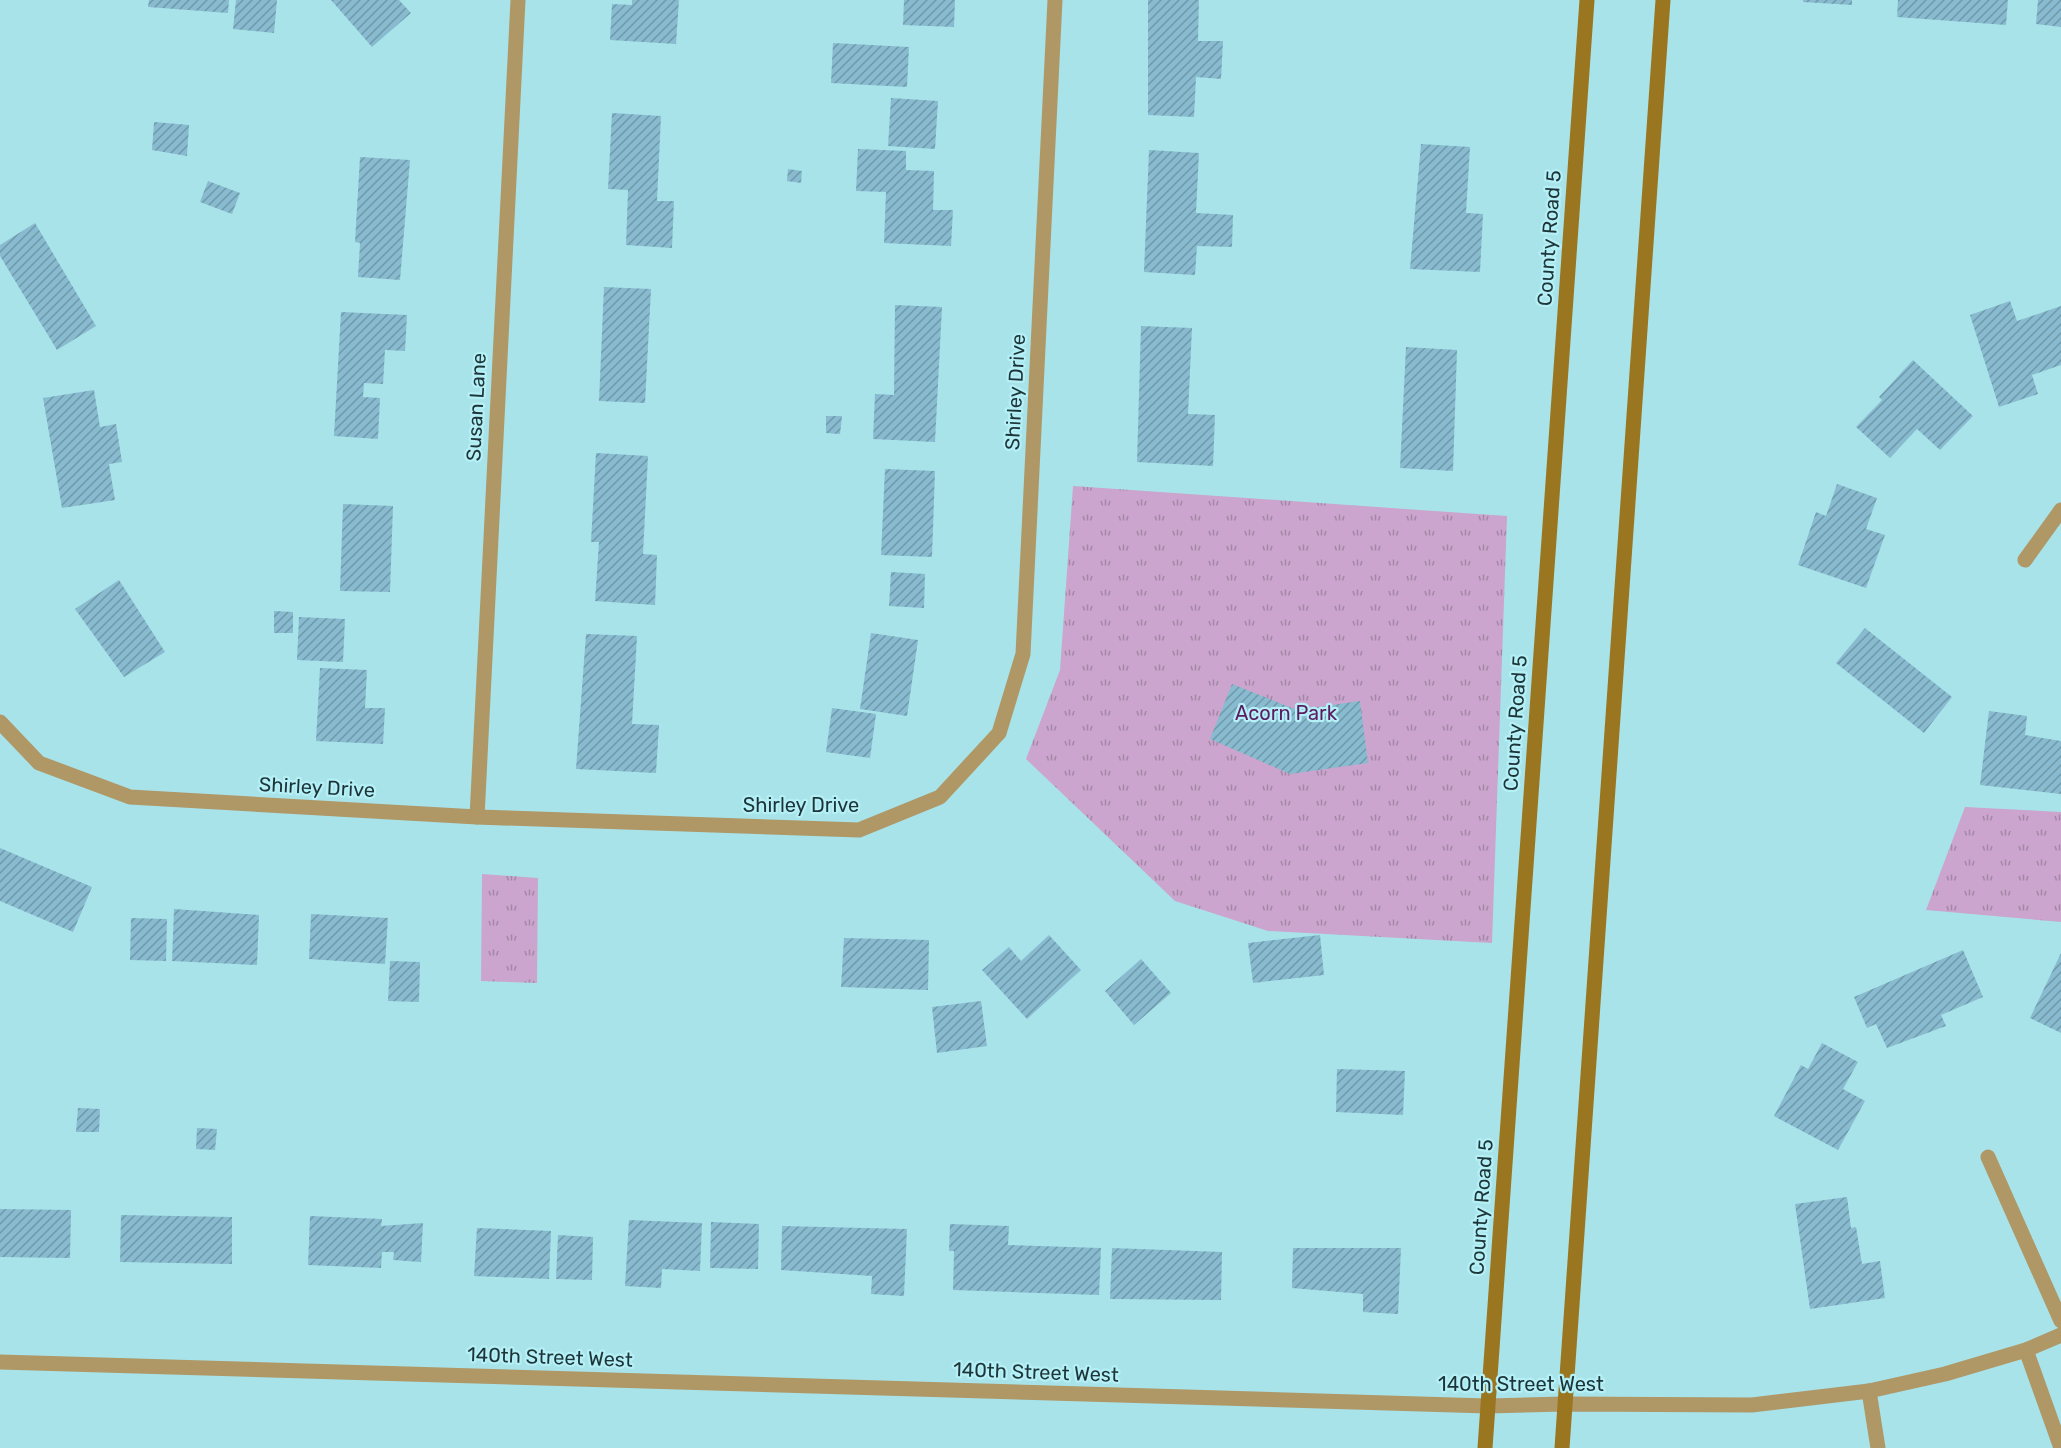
<svg xmlns="http://www.w3.org/2000/svg" width="2061" height="1448" viewBox="0 0 2061 1448" font-family="Rubik,sans-serif">
<defs>
<pattern id="grass-tufts" width="24" height="20" patternUnits="userSpaceOnUse" patternTransform="scale(1.5)"><rect width="24" height="20" fill="#cba5cd"/><path d="M3 7l-1-3M5 7V3M7 7l1-3M15 17l-1-3M17 17v-4M19 17l1-3" fill="none" stroke="#a487a7"/></pattern>
<pattern id="building-hatch" width="6" height="6" patternUnits="userSpaceOnUse" patternTransform="scale(1.5)"><rect width="6" height="6" fill="#88bbcf"/><path d="M-1 1l2-2M0 6l6-6M5 7l2-2" fill="none" stroke="#6f99a9"/></pattern>
</defs>
<rect width="100%" height="100%" fill="#a8e3e9"/>
<g fill="url(#grass-tufts)">
<path d="M1073,486l434,30 -15,427 -224,-12 -93,-30 -149,-142 34,-89z"/>
<path d="M1965,807l96,5v110l-135,-12z"/>
<path d="M482,874l56,4 -1,105 -56,-2z"/>
</g>
<g fill="url(#building-hatch)">
<path d="M149,0h80l-1,13 -80,-6z"/>
<path d="M236,0h41l-3,33 -41,-4z"/>
<path d="M331,0h68l12,13 -39,34z"/>
<path d="M632,0h47l-3,44 -66,-4 2,-36 20,1z"/>
<path d="M904,0h51l-1,27 -51,-2z"/>
<path d="M1148,0h51l-1,41h25l-2,38 -25,-2 -2,40 -46,-2z"/>
<path d="M1803,0h49v5l-49,-3z"/>
<path d="M1898,0h110l-2,25 -109,-8z"/>
<path d="M2038,0h23v27l-25,-3z"/>
<path d="M833,43l76,4 -2,40 -76,-4z"/>
<path d="M891,98l47,3 -3,48 -47,-3z"/>
<path d="M612,113l49,3 -4,85h17l-2,47 -46,-3 2,-55 -20,-1z"/>
<path d="M154,122l35,3 -2,31 -35,-6z"/>
<path d="M1421,144l49,3 -4,66 17,1 -3,58 -70,-3z"/>
<path d="M858,149l48,2v19l28,1 -1,39h20l-2,36 -67,-3 2,-51 -30,-1z"/>
<path d="M1149,150l50,3 -3,60 37,2 -1,32 -35,-1 -2,29 -51,-3z"/>
<path d="M360,157l50,3 -10,120 -42,-3 2,-34 -5,-1z"/>
<path d="M788,169l14,2 -1,12 -14,-2z"/>
<path d="M208,181l32,12 -8,21 -32,-12z"/>
<path d="M35,223l61,103 -39,24 -57,-94v-11z"/>
<path d="M604,287l47,2 -6,114 -46,-2z"/>
<path d="M2010,301l7,20 44,-15v59l-29,10 6,19 -39,13 -29,-92z"/>
<path d="M895,305l47,2 -7,135 -62,-3 2,-45 19,1z"/>
<path d="M341,312l66,3 -2,36 -20,-1 -2,34 -19,-1 -1,14 17,1 -2,41 -44,-3z"/>
<path d="M1141,326l51,2 -4,86 27,1 -2,51 -76,-4z"/>
<path d="M1406,347l51,3 -4,121 -53,-3z"/>
<path d="M1913,360l60,56 -33,34 -23,-21 -27,29 -34,-31 26,-27 -3,-3z"/>
<path d="M94,390l6,37 16,-3 6,38 -13,2 6,36 -53,8 -19,-110z"/>
<path d="M826,416h16l-2,18 -14,-1z"/>
<path d="M596,453l52,3 -5,98 14,1 -2,50 -60,-4 4,-59h-8z"/>
<path d="M885,469l50,2 -3,86 -51,-2z"/>
<path d="M1837,484l40,14 -11,31 19,6 -19,53 -68,-23 18,-53 10,4z"/>
<path d="M343,504l50,2 -3,86 -50,-1z"/>
<path d="M891,572l34,2 -1,34 -35,-2z"/>
<path d="M119,580l46,72 -41,25 -49,-68z"/>
<path d="M274,611l19,1v21h-19z"/>
<path d="M299,617l46,2 -2,43 -46,-2z"/>
<path d="M1865,628l87,69 -28,36 -88,-70z"/>
<path d="M871,633l47,7 -11,76 -47,-7z"/>
<path d="M586,634l51,2 -5,88 27,1 -3,48 -80,-4z"/>
<path d="M320,668l47,2 -2,38h20l-2,36 -67,-3z"/>
<path d="M1232,684l65,26 63,-9 8,62 -78,11 -80,-35z"/>
<path d="M832,708l44,6 -6,44 -44,-6z"/>
<path d="M1989,711l38,5 -2,19 36,6v53l-81,-9z"/>
<path d="M0,848l92,39 -19,45 -73,-31z"/>
<path d="M174,909l85,6 -2,50 -85,-4z"/>
<path d="M311,914l77,4 -3,46 -76,-5z"/>
<path d="M131,918l36,1 -1,42 -36,-1z"/>
<path d="M1049,935l32,35 -54,49 -45,-49 27,-23 12,14z"/>
<path d="M1320,935l4,40 -71,8 -5,-40z"/>
<path d="M844,938l85,2 -1,50 -87,-3z"/>
<path d="M1963,950l20,47 -42,18 5,11 -59,22 -11,-24 -9,4 -13,-31z"/>
<path d="M2061,953v80l-31,-15z"/>
<path d="M1141,959l30,34 -37,32 -29,-34z"/>
<path d="M390,961l30,1 -1,40 -31,-1z"/>
<path d="M981,1001l6,45 -50,7 -5,-46z"/>
<path d="M1822,1043l36,19 -15,27 22,12 -27,49 -64,-34 27,-51 7,4z"/>
<path d="M1337,1069l68,2 -2,44 -67,-3z"/>
<path d="M78,1108l22,1 -1,23h-23z"/>
<path d="M197,1128l20,1 -2,21 -19,-1z"/>
<path d="M1847,1197l4,31 5,-1 6,37 18,-3 5,37 -75,11 -15,-105z"/>
<path d="M0,1209l71,1 -1,48 -70,-1z"/>
<path d="M121,1215l111,2v47l-112,-2z"/>
<path d="M310,1216l72,3 -1,7 42,-3 -2,39 -28,-2 1,-8h-12l-1,16 -73,-3z"/>
<path d="M629,1220l73,3 -2,48 -38,-2 -1,19 -36,-2z"/>
<path d="M711,1222l48,2 -1,45 -48,-1z"/>
<path d="M950,1224l59,2 -1,19 93,3 -2,47 -146,-5 1,-39h-5z"/>
<path d="M782,1226l125,3 -3,67 -33,-2 1,-18 -91,-6z"/>
<path d="M477,1228l74,3 -2,48 -75,-3z"/>
<path d="M558,1235l35,2 -1,43 -36,-1z"/>
<path d="M1112,1248l110,4 -1,48 -111,-1z"/>
<path d="M1293,1248h108l-3,66 -35,-2v-18l-71,-6z"/>
</g>
<g fill="none" stroke-linecap="round" stroke-linejoin="round">
<g stroke="#af9766" stroke-width="15">
<path d="M2026,1350l35,98"/>
<path d="M1869,1391l9,57"/>
</g>
<g stroke="#af9766" stroke-width="15">
<path d="M2025,560l36,-50"/>
<path d="M0,722l39,41 91,34 347,20 382,13 81,-33 59,-64 24,-79 32,-654"/>
<path d="M477,817l41,-817"/>
<path d="M1988,1157l73,164"/>
<path d="M0,1362l1488,44 76,-2 188,1 117,-14 76,-17 81,-24 35,-15"/>
</g>
<g stroke="#9a7620" stroke-width="15">
<path d="M1485,1448l102,-1448"/>
<path d="M1562,1448l101,-1448"/>
</g>
</g>
<g text-anchor="middle" stroke-width="4.5" stroke-linejoin="round" paint-order="stroke">
<g font-size="20" fill="#1d3538" stroke="#b5f0f7">
<text transform="translate(1549 238) rotate(-86)" y="7">County Road 5</text>
<text transform="translate(1015 392) rotate(-87)" y="7">Shirley Drive</text>
<text transform="translate(476 407) rotate(-87)" y="7">Susan Lane</text>
<text transform="translate(1515 723) rotate(-86)" y="7">County Road 5</text>
<text transform="translate(317 787) rotate(3)" y="7">Shirley Drive</text>
<text x="801" y="812">Shirley Drive</text>
<text transform="translate(1481 1207) rotate(-86)" y="7">County Road 5</text>
<text transform="translate(550 1357) rotate(2)" y="7">140th Street West</text>
<text transform="translate(1036 1372) rotate(2)" y="7">140th Street West</text>
<text x="1521" y="1391">140th Street West</text>
</g>
<g font-size="20" fill="#5c1c61" stroke="#b5f0f7">
<text x="1286" y="720">Acorn Park</text>
</g>
</g>
</svg>
